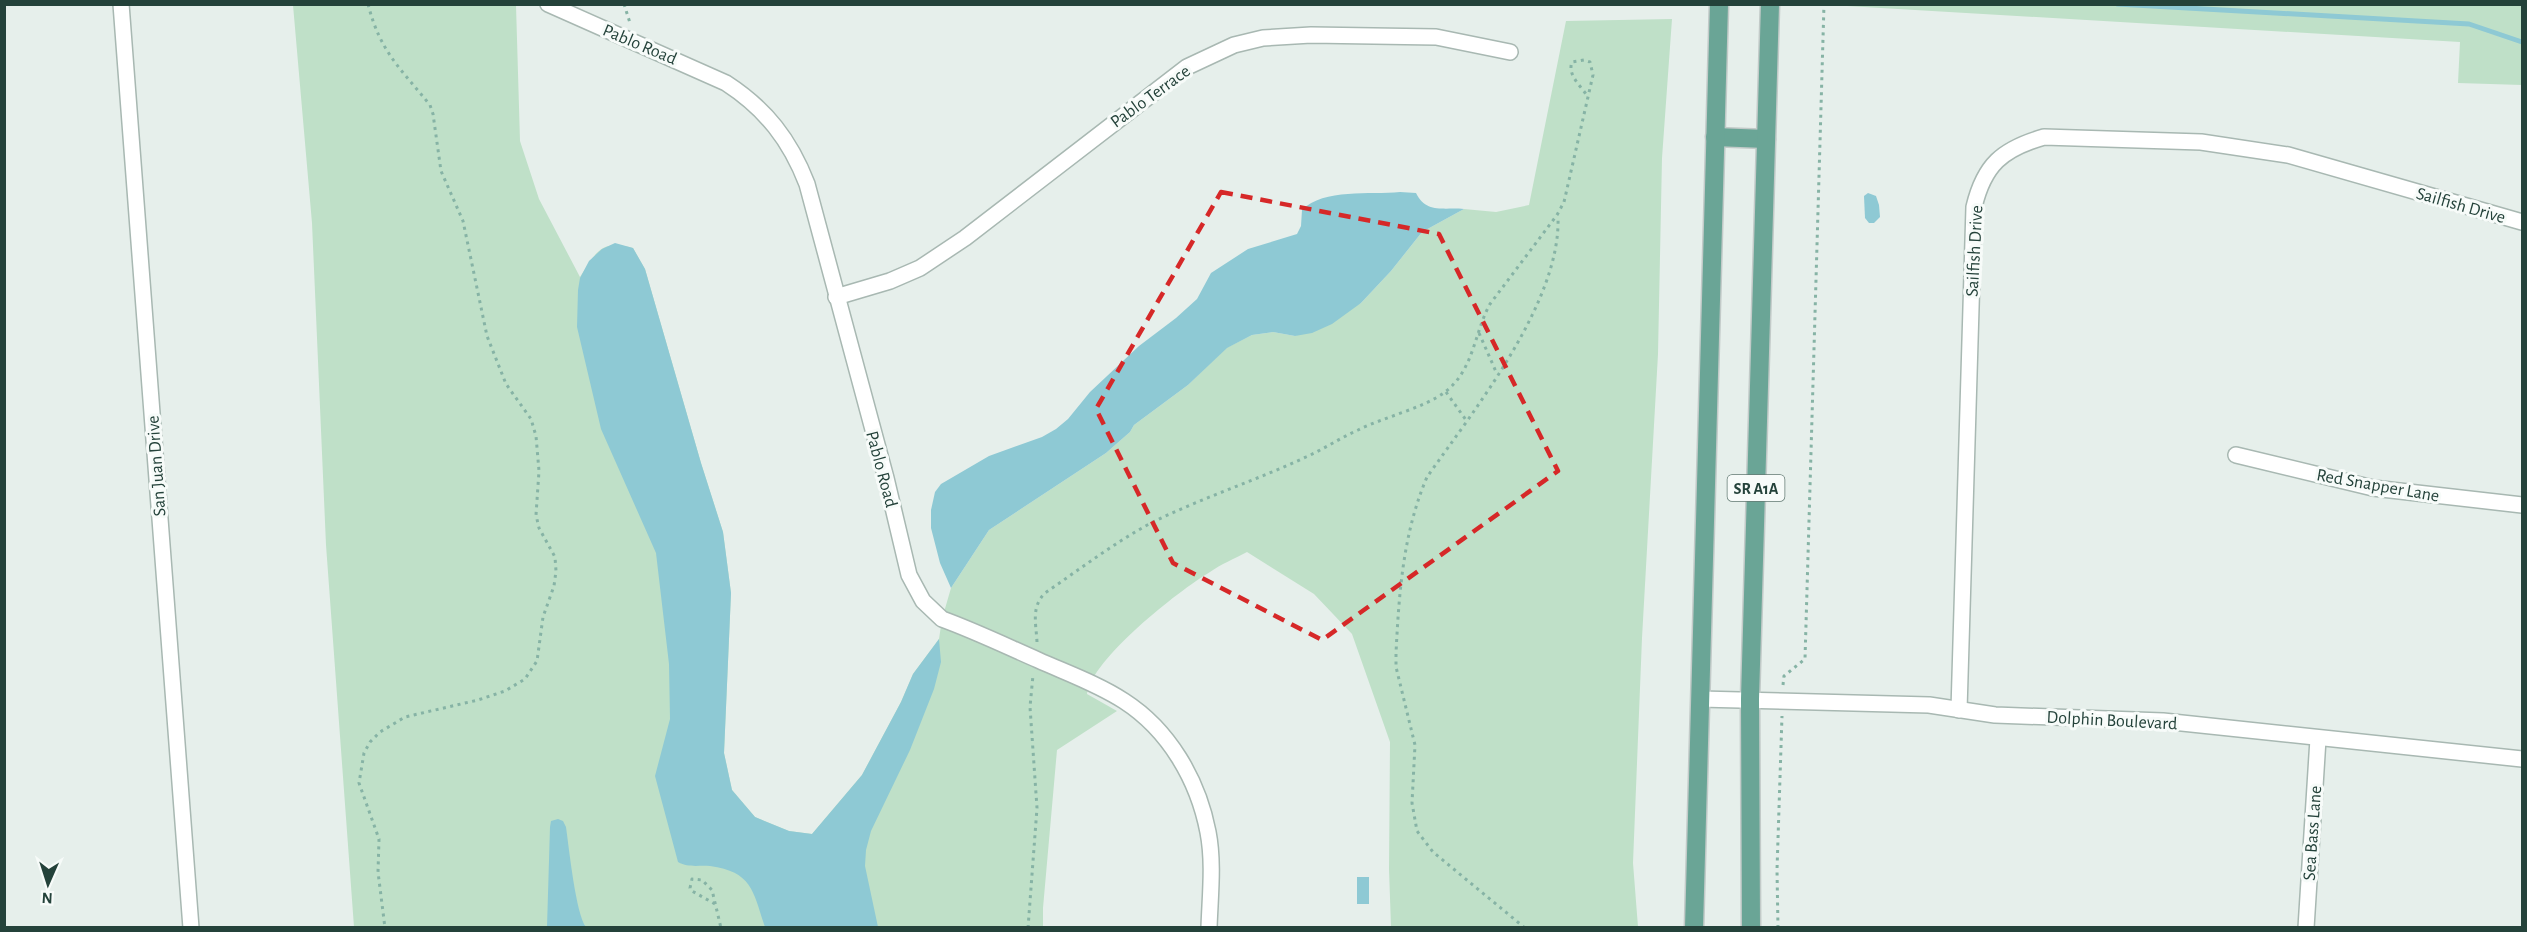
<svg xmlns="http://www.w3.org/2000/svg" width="2527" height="932" viewBox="0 0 2527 932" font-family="'Alegreya Sans',sans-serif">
<rect width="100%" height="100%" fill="#e6efeb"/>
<g fill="#bfe0c8">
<path d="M293,5h223l4,136 19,58 41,78c16,-24 20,-38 53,-29l12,21 56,194 22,69 8,61 -7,160 8,37 23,27 34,14 23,3 50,-59 39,-73 12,-28 26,-35 3,-20 9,-31 38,-58 117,-77 24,-21 4,-7 54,-40 38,-37 26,-13 21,-3 22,4 66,-33 30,-32 31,-39 42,-23 32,3 33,-7 37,-184 106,-2 -10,139 -4,196 -16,284 -9,225 5,64h-247l-2,-58 1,-127 -38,-108 -38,-40 -67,-42c-13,7 -26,12 -37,20 -32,19 -118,87 -123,122l30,17 -60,39 -14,158v19h-689l-28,-382 -14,-322z"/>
<path d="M1830,5h692v80l-64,-2 2,-41z"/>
</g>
<g fill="#8ec9d4">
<path d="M1400,192l16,1c10,21 28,14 48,16l-42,23 -31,39 -30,32 -29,21 -20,9 -17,3 -22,-4 -21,3 -25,13 -39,37 -54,40 -4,7 -24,21 -117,77 -38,58 -11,-25 -9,-35v-18l4,-18 6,-8 48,-28 53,-19 14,-8 12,-10 22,-27 49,-46 37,-28 21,-19 14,-26 37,-24 49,-15 4,-8 1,-16c22,-22 68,-15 98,-18z"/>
<path d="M1868,193l8,3 3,9 1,12 -6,6h-5l-4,-5 -1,-22z"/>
<path d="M615,243l18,5 12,21 56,194 22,69 8,61 -7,160 8,37 23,27 34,14 23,3 50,-59 39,-73 12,-28 26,-35 2,23 -7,27 -24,61 -39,81 -5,19 -1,16 13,61h-113c-12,-35 -12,-55 -55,-61 -12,-1 -21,2 -32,-4l-23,-86 15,-57 -1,-55 -13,-111 -55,-124 -24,-102 1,-37 2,-12 9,-17 13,-12z"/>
<path d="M558,819l5,2 3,6c3,21 10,88 20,100h-39l3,-100 1,-6z"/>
<rect x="1357" y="877" width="12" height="27"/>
</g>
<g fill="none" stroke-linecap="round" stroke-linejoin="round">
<path stroke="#8ec9d4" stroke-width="5" d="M2117,4l352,20 53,18"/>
<g stroke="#a8b8b2" stroke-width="18">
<g id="street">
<path d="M121,4l70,924"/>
<path d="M548,4l178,79c40,26 64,57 81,101l79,294 23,97 14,26 19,18c33,12 64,27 96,41 29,13 60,24 86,41 45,29 74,79 84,131 6,31 2,64 1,96"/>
<path d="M836,297l54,-16 30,-13 45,-30 222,-171 47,-22 29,-7 48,-3 125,2 74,15"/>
<path d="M2236,455l137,33 149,17"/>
<path d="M1700,699l229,6 66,10 168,6 359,38"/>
<path d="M1959,710l15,-503c10,-42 28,-58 70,-70l157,5 87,13 234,67"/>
<path d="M2306,928l12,-189"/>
</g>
</g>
<g stroke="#c2cac8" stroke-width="21">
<g id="primary">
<path d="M1715,137l51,2"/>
<path d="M1694,928l25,-924"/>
<path d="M1751,928l-1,-229 20,-695"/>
</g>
</g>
<g stroke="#86b3a5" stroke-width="3" stroke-dasharray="3 4.5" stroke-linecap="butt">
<path d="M368,4c12,48 33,65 62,101l3,9 8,57 22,50 24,115 19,48 25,35 5,17 3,35 -3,44 3,13 16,29 1,14 -2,15 -11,31 -6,44 -12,18 -20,12 -27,9 -73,17 -25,15 -10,10 -6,11 -5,30 20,56 -1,33 7,56"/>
<path d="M624,4l6,19"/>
<path d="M1479,333l18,41"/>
<path d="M1446,392l20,28"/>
<path d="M1037,642c-1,-19 -6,-35 8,-49 35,-24 69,-50 106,-70 50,-25 104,-42 155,-66 18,-8 34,-19 52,-27 26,-13 66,-22 87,-38 29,-22 29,-59 45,-88l67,-89 7,-13 29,-127 -3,-13 -6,-2 -12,2c-5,13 9,24 16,35"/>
<path d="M1783,685l1,-9 21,-17 19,-655"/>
<path d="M715,904l-23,-13 -2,-3 2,-9 10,1 10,10 9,38"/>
<path d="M1028,928l9,-120 -7,-101 3,-32"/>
<path d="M1525,928l-92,-76 -16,-21 -5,-28 3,-58 -19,-78v-14c3,-60 7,-120 31,-176 47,-67 134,-175 131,-260"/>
<path d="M1778,928l-1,-58 5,-154"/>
</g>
<use href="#street" stroke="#fff" stroke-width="15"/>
<use href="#primary" stroke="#6aa596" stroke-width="18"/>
</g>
<path fill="none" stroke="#d62828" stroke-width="4.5" stroke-dasharray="12 8" stroke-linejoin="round" d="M1221,192l218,42 119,237 -236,169 -149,-77 -77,-154z"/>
<g text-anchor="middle" stroke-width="6" stroke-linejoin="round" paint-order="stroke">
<rect fill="#f7fbf9" stroke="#637a73" stroke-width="1.5" x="1727.5" y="475" width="57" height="26" rx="4.5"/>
<g font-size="16" font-weight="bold" fill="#24423a">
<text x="1756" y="494">SR A1A</text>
</g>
<g font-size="18" fill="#24423a" stroke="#f7fbf9">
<text transform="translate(640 44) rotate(23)" y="6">Pablo Road</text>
<text transform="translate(1150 96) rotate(-36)" y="6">Pablo Terrace</text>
<text transform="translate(2461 205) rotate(16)" y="6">Sailfish Drive</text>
<text transform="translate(1974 251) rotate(-87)" y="6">Sailfish Drive</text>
<text transform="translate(156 466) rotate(-94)" y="6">San Juan Drive</text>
<text transform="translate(882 469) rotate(75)" y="6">Pablo Road</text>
<text transform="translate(2378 485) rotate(10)" y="6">Red Snapper Lane</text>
<text transform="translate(2112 720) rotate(3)" y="6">Dolphin Boulevard</text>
<text transform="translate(2312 833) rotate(-86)" y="6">Sea Bass Lane</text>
</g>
</g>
<rect width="2527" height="932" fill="none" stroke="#24423a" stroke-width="12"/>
<g transform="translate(48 884) rotate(183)" stroke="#f7fbf9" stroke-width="4.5" paint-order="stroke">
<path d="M0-4.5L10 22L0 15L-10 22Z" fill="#24423a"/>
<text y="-9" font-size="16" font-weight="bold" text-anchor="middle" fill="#24423a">N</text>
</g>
</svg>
